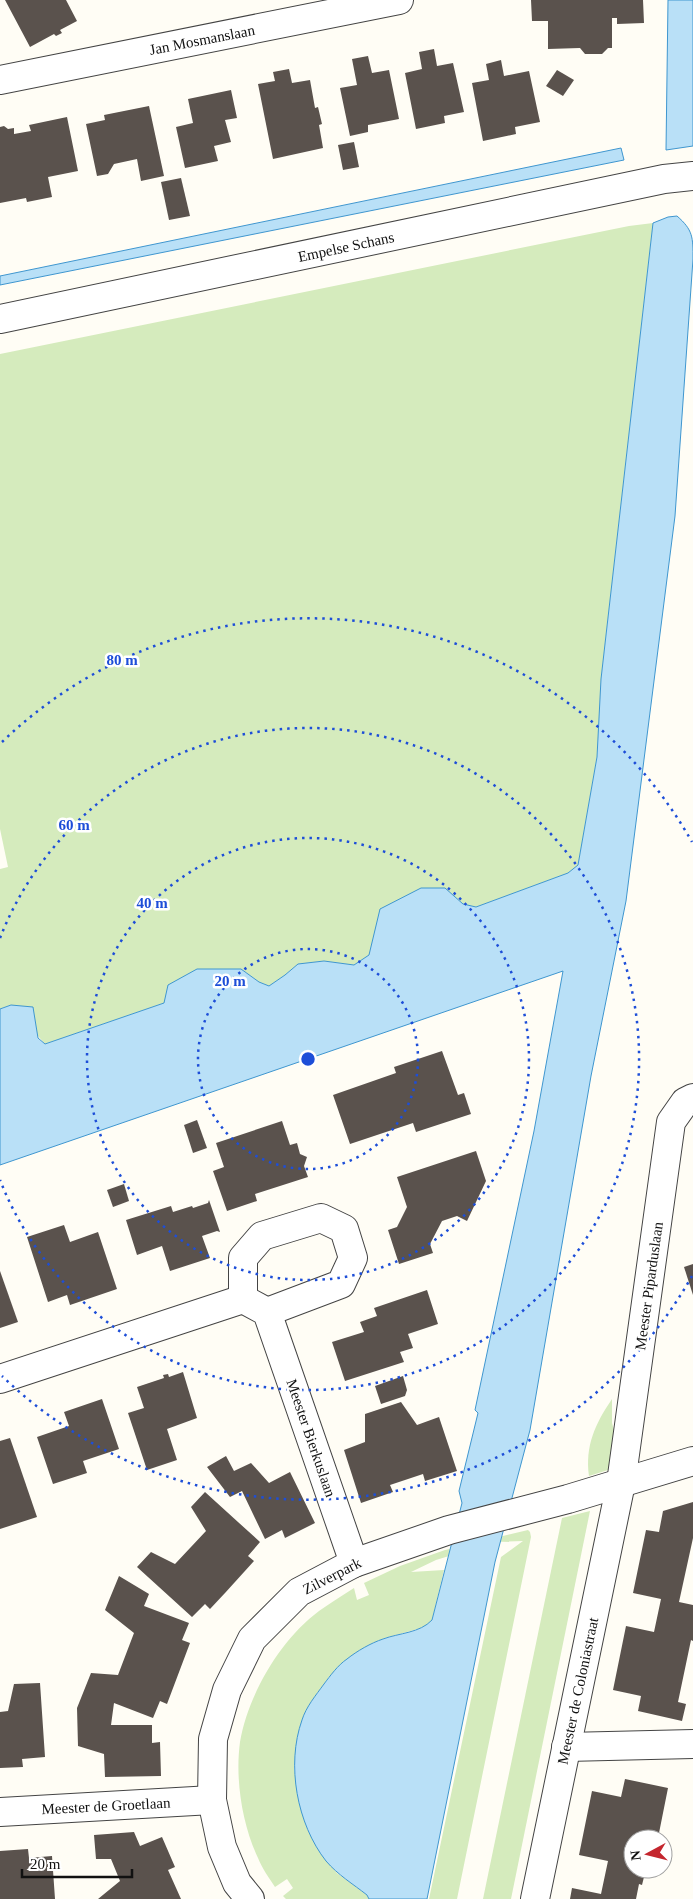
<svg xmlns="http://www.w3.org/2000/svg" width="693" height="1899" viewBox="0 0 693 1899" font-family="Georgia,serif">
<rect width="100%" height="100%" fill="#fffdf5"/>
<g fill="#d5ebbd">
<path d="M653,223l-52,456 -4,78 -19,108 -10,8 -92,34 -13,-3 -18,-16 -64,22 -12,45 -15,10 -30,-4 -26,3 -13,11 -16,11 -10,-4 -18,-13 -77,34 -119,41 -34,-39 -11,4v-140l8,-2 -8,-38v-475l629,-128z"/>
<path d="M612,1399v24l12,42 -35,11c-4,-30 6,-52 23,-77z"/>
<path d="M590,1511l-79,388h-28l79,-381z"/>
<path d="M528,1530l2,2 1,5 -74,362h-28l72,-342 22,-16 -28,1 -59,18 -25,12 33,-2 -12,50 -7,7 -40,11 -12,5 -12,8 -32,26 -18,25 -9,18 -5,23 -3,27 22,75 10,15 11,13 30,22 2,4h-83l-3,-3 10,-8 -6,-9 -12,8c-6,-9 -13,-19 -17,-29 -16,-34 -23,-79 -18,-116 8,-47 40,-102 79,-131 11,-8 23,-15 35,-23l3,12 12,-5 -5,-12 36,-17 45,-16z"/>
</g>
<g fill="#b9e0f7" stroke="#3f96cf">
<path d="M668,0h25v146l-27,4z"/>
<path d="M621,148l3,12 -624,125v-9z"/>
<path d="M677,216c16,14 16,21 16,43l-18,257 -49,385 -35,175 -61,354 -35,132 -68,337h-58l-2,-4c-14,-11 -29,-20 -41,-34 -29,-37 -40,-96 -24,-141 4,-13 14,-25 22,-36 6,-8 14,-19 23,-25 10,-8 24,-16 36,-20 16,-6 37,-6 49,-19l30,-117 -3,-12 19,-78 -3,-3 59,-279 29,-160 -563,194v-156l11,-4 22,2 5,31 7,6 119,-41 4,-18 29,-16h44l18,13 10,4 16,-11 13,-11 26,-3 30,4 15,-10 11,-46 41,-21h24l18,16 13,3 92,-34 10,-8 19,-108 4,-78 52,-456 15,-6z"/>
</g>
<g fill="#5a524d">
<path d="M5,0h61l11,21 -17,9 2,3 -6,3 -2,-2 -24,13z"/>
<path d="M531,0h112l1,23 -27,1v-6h-5v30h-4l-6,6h-17l-5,-6 -32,1v-28h-16z"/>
<path d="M434,49l3,17 16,-3 11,49 -20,4 1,7 -29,6 -11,-56 17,-4 -3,-17z"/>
<path d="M368,56l4,17 17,-3 10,49 -31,6v7l-18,4 -10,-48 17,-3 -5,-26z"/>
<path d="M501,60l3,16 25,-5 11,51 -25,5 1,7 -33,7 -11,-58 17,-3 -3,-16z"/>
<path d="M289,69l3,14 18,-3 5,28 3,-1 4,17 -3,1 4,23 -50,11 -15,-75 17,-3 -2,-9z"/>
<path d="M557,70l17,10 -11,16 -17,-10z"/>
<path d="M231,90l6,28 -12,2 6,22 -17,4 4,15 -33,7 -9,-41 17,-4 -5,-24z"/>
<path d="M149,106l15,70 -23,5 -4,-22 -23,5 -6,10 -11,2 -11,-52 19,-4 -1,-5z"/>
<path d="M67,117l11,54 -30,6 4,20 -25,5 -1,-4 -26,5v-76l4,-1 4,3 6,-1v6l17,-3 -2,-6z"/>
<path d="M354,142l5,25 -16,3 -5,-25z"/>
<path d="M181,178l9,38 -21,4 -8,-38z"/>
<path d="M442,1051l16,44 6,-2 7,21 -55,18 -3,-9 -63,21 -17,-49 63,-22 -2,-6z"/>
<path d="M197,1120l10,28 -14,5 -9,-28z"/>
<path d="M282,1121l8,24 7,-2 3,11 7,3 -3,9 4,11 -53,17 2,7 -30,10 -14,-40 11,-4 -8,-24z"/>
<path d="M476,1151l10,30 -19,40 -10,-5 -15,5 -12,23 3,9 -34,11 -11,-34 9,-3 10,-20 -10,-30z"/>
<path d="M124,1184l5,17 -16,6 -6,-17z"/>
<path d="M209,1200l11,32 -3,-1 -15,5 8,22 -40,13 -8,-25 -25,9 -11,-35 45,-14 2,6 19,-6 1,2 15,-5z"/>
<path d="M64,1225l6,17 28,-10 19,57 -47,16 -3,-10 -19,7 -21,-65z"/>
<path d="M693,1264v31l-9,-28z"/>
<path d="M0,1271l18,51 -18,6z"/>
<path d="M427,1290l11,34 -30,10 5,14 -13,4 4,10 -59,19 -13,-39 32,-10 -4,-10 17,-6 -3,-8z"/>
<path d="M183,1372l14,46 -30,11 10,31 -30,10 -19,-57 16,-5 -7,-21 27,-9 -1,-3 5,-1 1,3z"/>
<path d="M403,1376l4,14 -2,6 -24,8 -6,-18z"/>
<path d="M102,1399l17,50 -36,12 4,12 -34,11 -16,-47 32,-11 -5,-14z"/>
<path d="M401,1402l16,23 22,-8 18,54 -32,10 -2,-7 -33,11 3,7 -32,11 -17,-53 21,-8v-28z"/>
<path d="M10,1438l27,79 -37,12v-88z"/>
<path d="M226,1456l8,15 17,-8 18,20 21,-11 25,51 -30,15 -3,-8 -17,9 -23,-48 -12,6 -23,-30z"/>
<path d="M205,1492l55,50 -12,14 6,5 -29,32 -15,16 -5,-5 -13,13 -55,-50 14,-15 24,12 31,-33 -15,-24z"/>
<path d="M693,1502v36l-14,64 14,3v36l-2,-1 -13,62 8,2 -4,17 -44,-10 3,-15 -28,-6 13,-64 28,6 7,-33 -28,-6 13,-63 13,2 4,-21z"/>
<path d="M119,1576l30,18 -5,12 45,17 -7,17 8,3 -23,61 -7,-3 -7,17 -39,-15 -3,22h41v18l8,-1 1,34 -56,1 -1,-23 -26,-8 -1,-38 14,-35 27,2 16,-42 -29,-23z"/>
<path d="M40,1683l5,74 -23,2 1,8 -23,1v-56l8,-1 6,-27z"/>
<path d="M625,1779l43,9 -10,50 -5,-1 -1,2h-19v30h13l-4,16 -3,-1 -3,15h-66l2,-11 29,6 7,-33 -29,-6 13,-64 29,6z"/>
<path d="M134,1832l6,14 22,-9 13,30 -7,3 13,29h-83l22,-18 -9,-22h-15l-2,-24z"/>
<path d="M28,1849l1,9 23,-2 3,43h-55v-48z"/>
</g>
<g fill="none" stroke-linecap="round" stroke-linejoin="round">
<g stroke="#444" stroke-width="30">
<g id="minor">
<path d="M0,80l399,-80"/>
<path d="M0,319l664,-140 29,-3"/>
<path d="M243,1299v-41l19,-22 59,-18 23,11 9,29 -12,26 -74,28"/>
<path d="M0,1379l243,-80 24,13 87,251"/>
<path d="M566,1747l127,-3"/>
<path d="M0,1812l212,-12"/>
<path d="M250,1899l-13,-16 -15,-36 -10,-47 1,-61 14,-49 25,-51 47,-47 55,-29 95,-33 119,-31 125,-38"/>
<path d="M535,1899l86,-416 50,-361 14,-20 8,-4"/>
</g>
</g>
<use href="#minor" stroke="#fff" stroke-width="28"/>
</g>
<g fill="none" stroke="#1d4ed8" stroke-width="2.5" stroke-dasharray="2.5 5">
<circle cx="308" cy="1059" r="110"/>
<circle cx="308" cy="1059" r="221"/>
<path d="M0 938A331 331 0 1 1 0 1180"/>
<path d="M692 1276A441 441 0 0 1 2 1376M2 742A441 441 0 0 1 692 842"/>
</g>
<g text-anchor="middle" stroke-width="5" stroke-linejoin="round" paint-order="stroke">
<g font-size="15" fill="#111" stroke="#fff">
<text transform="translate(202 40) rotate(-11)" y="5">Jan Mosmanslaan</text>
<text transform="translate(346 247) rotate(-12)" y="5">Empelse Schans</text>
<text transform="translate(649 1286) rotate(-82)" y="5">Meester Piparduslaan</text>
<text transform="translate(311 1438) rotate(71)" y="5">Meester Bierkuslaan</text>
<text transform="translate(332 1576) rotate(-27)" y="5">Zilverpark</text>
<text transform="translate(578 1691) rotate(-78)" y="5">Meester de Coloniastraat</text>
<text transform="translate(106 1806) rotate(-3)" y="5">Meester de Groetlaan</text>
</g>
</g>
<circle cx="308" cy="1059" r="8" fill="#1d4ed8" stroke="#fff" stroke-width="2.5"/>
<g font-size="15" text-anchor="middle" font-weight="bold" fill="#1d4ed8" stroke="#fff" stroke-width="5" stroke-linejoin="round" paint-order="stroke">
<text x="122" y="665">80 m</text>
<text x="74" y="830">60 m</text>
<text x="152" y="908">40 m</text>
<text x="230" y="986">20 m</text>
</g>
<g transform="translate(648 1854) rotate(263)"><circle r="24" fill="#ffffff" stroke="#a0a0a0"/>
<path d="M0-4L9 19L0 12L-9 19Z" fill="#c4262e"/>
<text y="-8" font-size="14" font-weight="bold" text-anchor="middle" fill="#111111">N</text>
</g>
<path d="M22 1869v8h110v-8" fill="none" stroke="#111111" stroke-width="2.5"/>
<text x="30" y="1869" font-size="15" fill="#111111" stroke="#ffffff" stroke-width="4" paint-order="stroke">20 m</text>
</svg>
